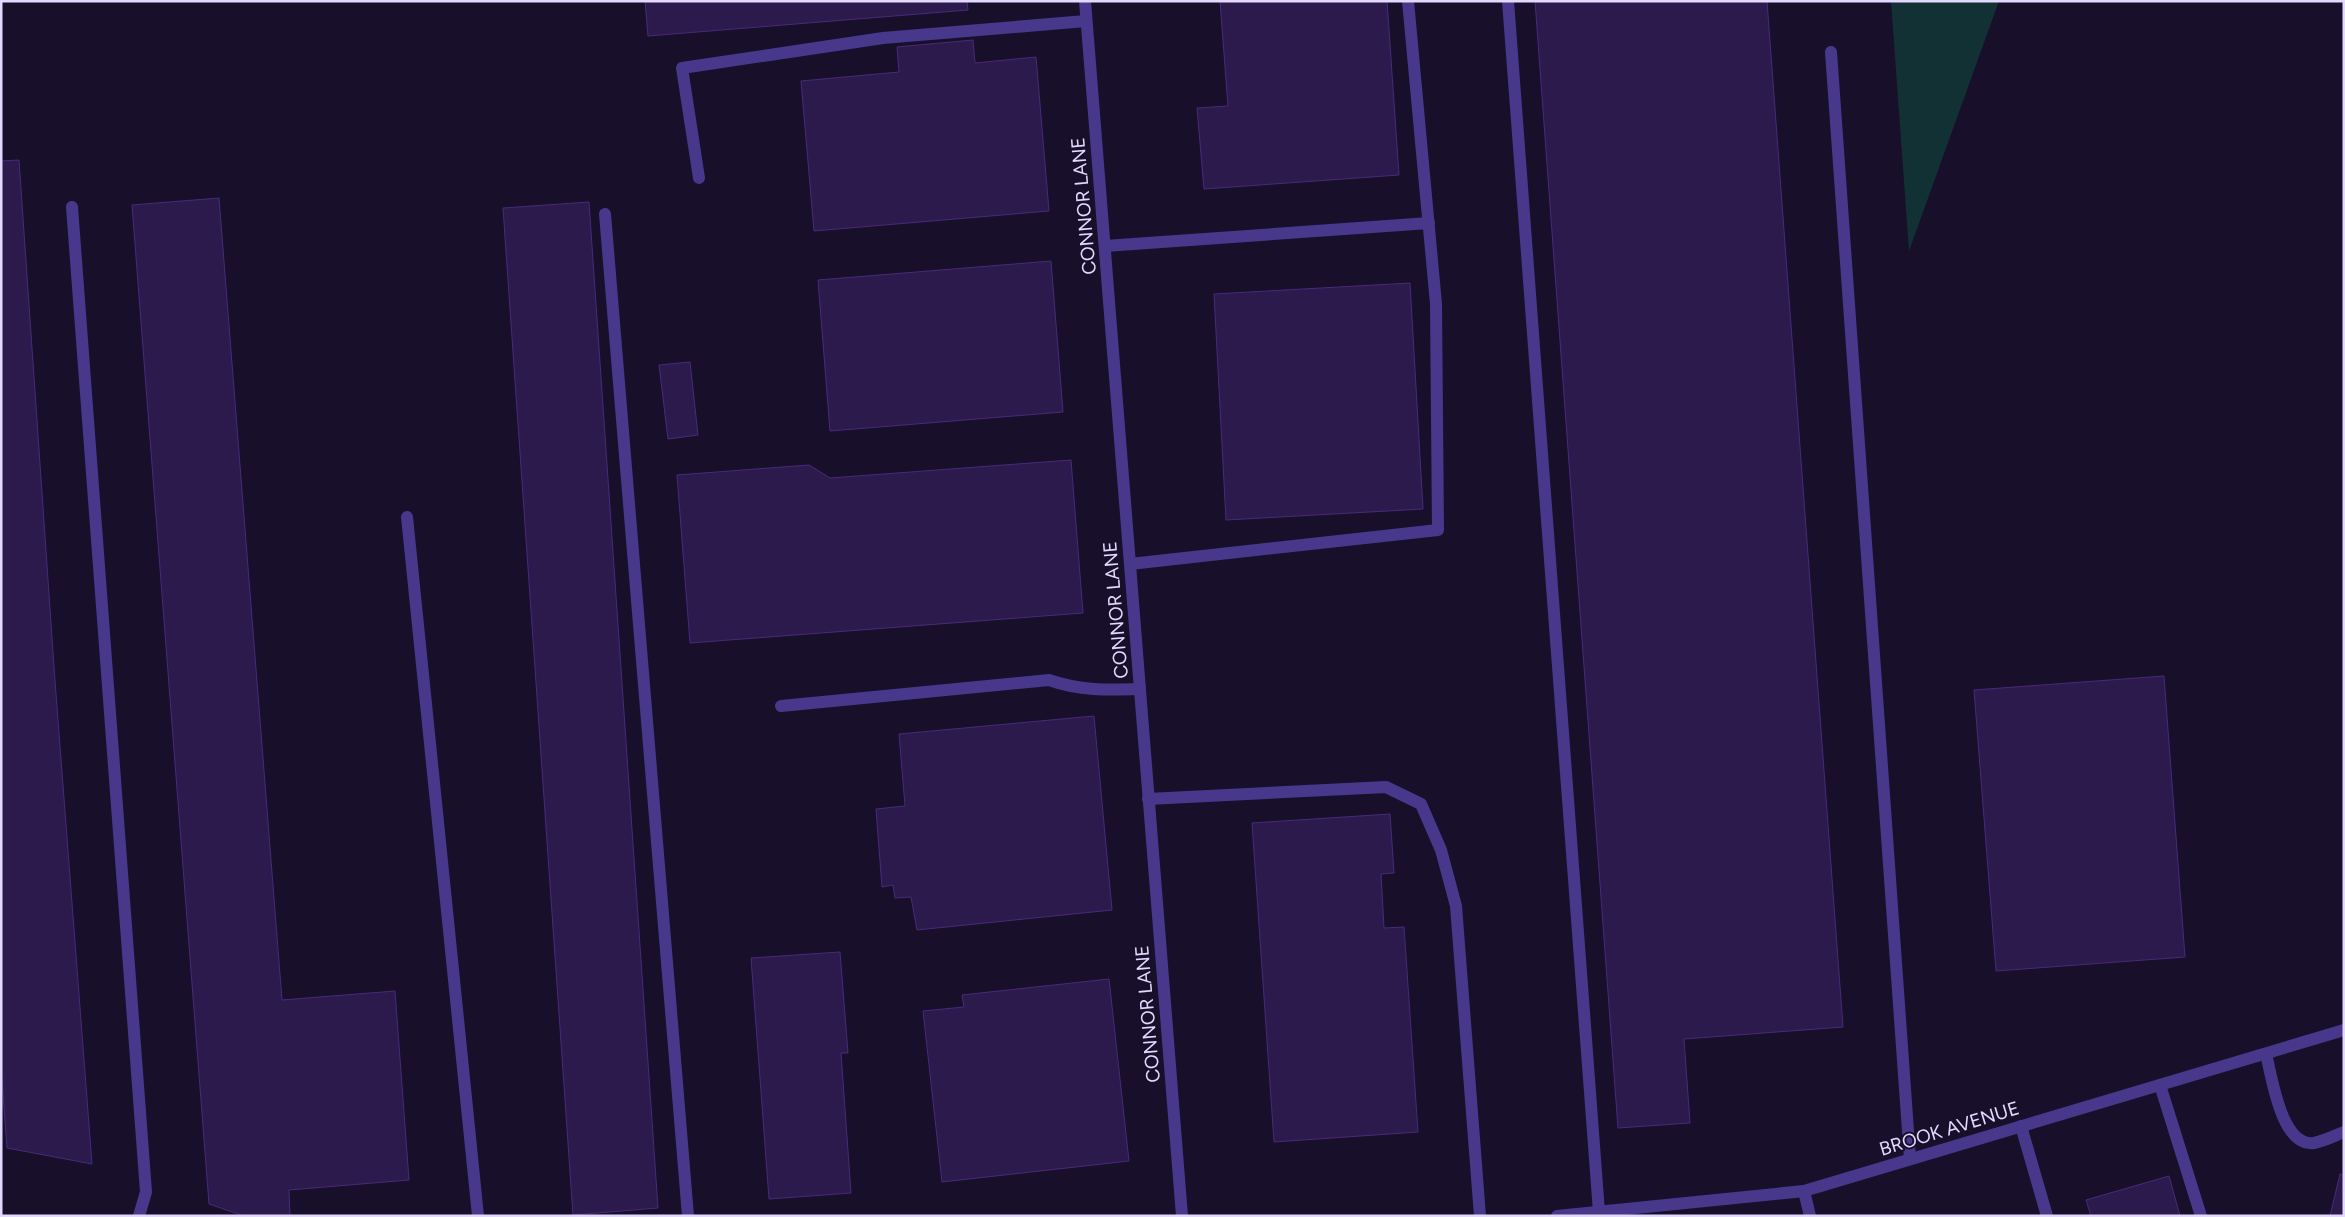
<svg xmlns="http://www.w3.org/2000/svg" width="2345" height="1217" viewBox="0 0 2345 1217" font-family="Figtree,sans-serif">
<rect width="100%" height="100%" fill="#180f2b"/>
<path fill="#123135" d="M1891,1h108l-90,250z"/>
<g fill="#2c1a4d" stroke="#472b7a">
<path d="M645,1h322l1,9 -320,26z"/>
<path d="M1220,1h167l12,174 -195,14 -7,-81 31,-2z"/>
<path d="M1535,1h232l76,1026 -159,12 6,84 -72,5z"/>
<path d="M973,40l2,23 61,-6 13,154 -235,20 -13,-150 98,-9 -2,-25z"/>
<path d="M19,160l36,521 37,483 -85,-16 -6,-82v-905z"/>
<path d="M219,198l63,802 113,-9 14,189 -120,10 1,26h-46l-35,-12 -77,-999z"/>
<path d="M589,202l69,1006 -85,7 -70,-1007z"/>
<path d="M1051,261l12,151 -233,19 -12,-151z"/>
<path d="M1410,283l13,226 -197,11 -12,-226z"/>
<path d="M690,362l8,73 -30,4 -9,-74z"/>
<path d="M1071,460l12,153 -393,30 -13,-168 132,-10 21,13z"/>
<path d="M2164,676l21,281 -189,14 -22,-281z"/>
<path d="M1094,716l18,194 -195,20 -6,-33 -16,1 -2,-13 -11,2 -6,-78 29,-3 -6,-72z"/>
<path d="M1390,814l4,59 -13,1 3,54 20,-1 14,205 -144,10 -22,-319z"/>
<path d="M840,952l8,101h-7l10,140 -82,6 -18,-241z"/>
<path d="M1109,979l20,182 -187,21 -19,-171 41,-4 -2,-12z"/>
<path d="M2340,1174l4,1v41h-14z"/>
<path d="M2169,1176l11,40h-89l-5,-16z"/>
</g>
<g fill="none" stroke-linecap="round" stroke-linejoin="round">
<g stroke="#48388c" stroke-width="12">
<path d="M1508,1l91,1211"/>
<path d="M1831,52l79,1107"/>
<path d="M699,178l-17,-110 201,-30 203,-17"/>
<path d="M72,207l74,985 -7,24"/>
<path d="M605,214l83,1002"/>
<path d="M1105,246l324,-23"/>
<path d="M407,517l71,699"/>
<path d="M1130,564l308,-34 -2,-226 -28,-303"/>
<path d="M781,706l268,-26c31,11 59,10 91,9"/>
<path d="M1148,799l238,-12 35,17 20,46 15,56 24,310"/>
<path d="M2266,1054c6,23 15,93 48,89 10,-2 20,-7 30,-11"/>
<path d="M2160,1085l41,131"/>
<path d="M2021,1126l26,90"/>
<path d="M1804,1191l6,25"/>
</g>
<g stroke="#48388c" stroke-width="12">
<path d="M1085,1l97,1215"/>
<path d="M1557,1216l247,-25 540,-161"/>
</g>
</g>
<g text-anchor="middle" stroke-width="4" stroke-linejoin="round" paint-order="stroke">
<g font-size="19" fill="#e3d9ff" stroke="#180f2b">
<text transform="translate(1083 206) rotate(-95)" y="7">CONNOR LANE</text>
<text transform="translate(1115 610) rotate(-95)" y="7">CONNOR LANE</text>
<text transform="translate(1147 1014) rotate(-95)" y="7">CONNOR LANE</text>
<text transform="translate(1949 1128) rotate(-17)" y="7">BROOK AVENUE</text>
</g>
</g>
<rect width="2345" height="1217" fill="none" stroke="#e3d9ff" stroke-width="5"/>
</svg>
